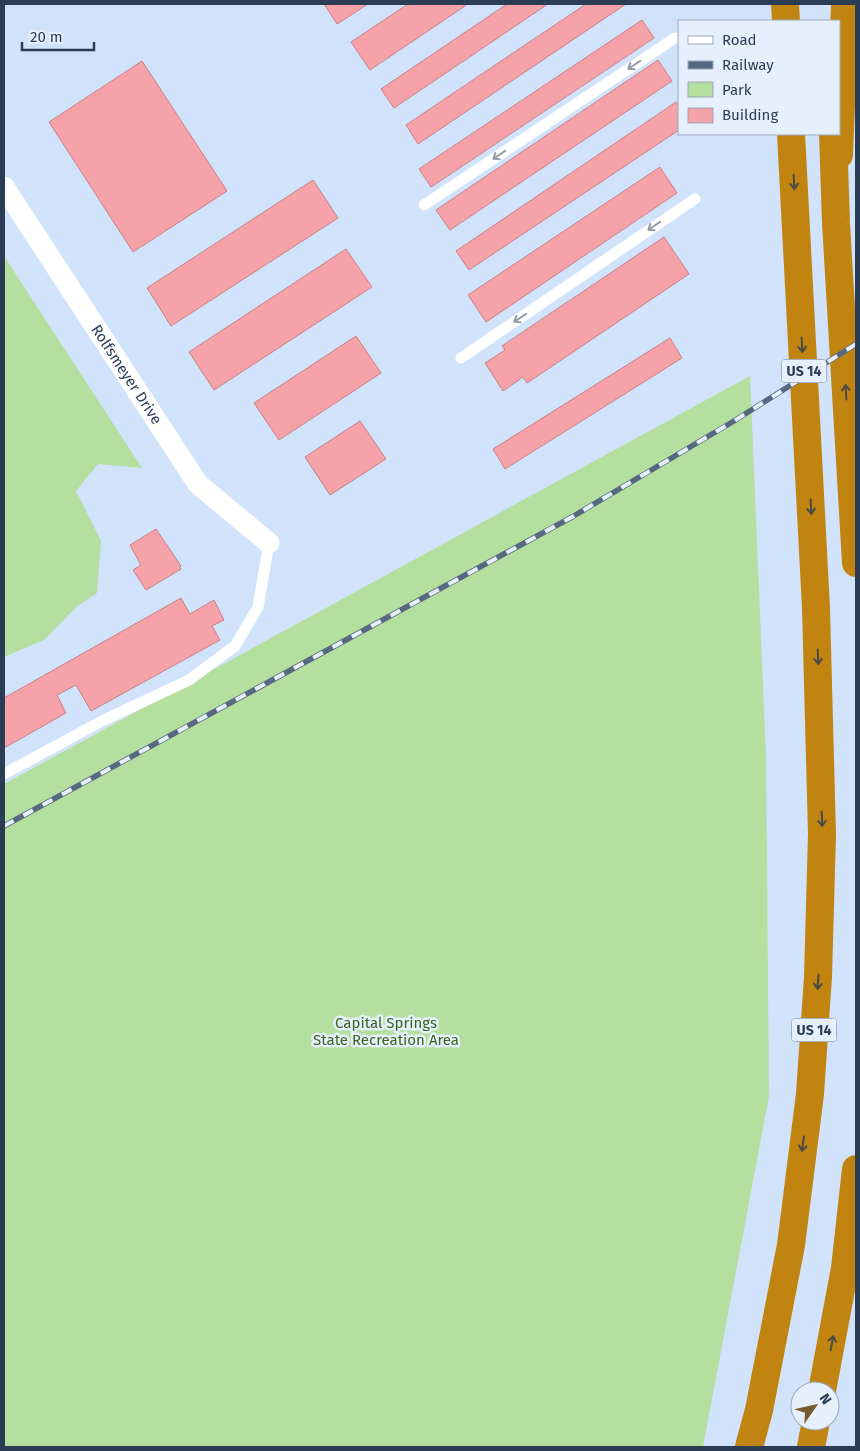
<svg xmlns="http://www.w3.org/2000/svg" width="860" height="1451" viewBox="0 0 860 1451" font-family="'Fira Sans',sans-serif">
<rect width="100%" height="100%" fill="#d1e3fb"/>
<g fill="#b4df9e">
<path d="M4,256l138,212 -44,-4 -22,27 25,50 -4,52 -21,14 -32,33 -40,17z"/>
<path d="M750,376l16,381 3,339 -66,351h-699v-663z"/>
</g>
<g fill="#f5a3a9" stroke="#cb7e84">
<path d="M324,4h44l-31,20z"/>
<path d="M408,4h60l-98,66 -19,-28z"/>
<path d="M507,4h41l-154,104 -13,-19z"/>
<path d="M586,4h40l-208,140 -12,-19z"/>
<path d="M642,20l12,18 -223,149 -12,-18z"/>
<path d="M658,60l14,21 -222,149 -14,-20z"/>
<path d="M142,61l85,130 -94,61 -84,-130z"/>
<path d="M676,102l3,4v24l-210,140 -13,-19z"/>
<path d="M660,167l17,26 -191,129 -18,-27z"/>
<path d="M313,180l25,38 -167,108 -24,-38z"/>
<path d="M664,237l25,37 -162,109 -4,-6 -20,14 -18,-28 20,-13 -3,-4z"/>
<path d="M346,249l26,38 -158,103 -25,-38z"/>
<path d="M356,336l25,37 -102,67 -25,-37z"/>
<path d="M670,338l12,20 -177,111 -12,-20z"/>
<path d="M360,421l26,38 -56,36 -25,-38z"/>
<path d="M156,529l25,37 -2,1 2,2 -35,21 -13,-20 8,-5 -11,-20z"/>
<path d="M181,598l9,16 24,-14 10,20 -12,6 8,14 -129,71 -15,-26 -19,10 9,18 -62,35v-50z"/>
</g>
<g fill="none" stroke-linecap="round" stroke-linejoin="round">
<g stroke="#fff" stroke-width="11">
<path d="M424,205l251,-167"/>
<path d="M461,358l234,-159"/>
<path d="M4,774l98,-53 87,-41 46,-34 23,-39 11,-64"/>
</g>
<path stroke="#fff" stroke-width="21" id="s1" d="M4,187l194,297 71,59"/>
<g stroke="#c18411" stroke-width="28">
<path d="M785,4l1,17"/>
<path d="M833,134l3,89 20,340"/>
<path d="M839,155l6,-151"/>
<path d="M822,1391l23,-123 11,-99"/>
<path d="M749,1447l10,-37 32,-165 19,-151 8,-117 4,-143 -6,-226 -25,-474"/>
<path d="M811,1447l5,-26"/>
</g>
<g stroke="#576981" stroke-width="5.5">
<path id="rail" d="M4,826l568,-309 162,-96 122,-77"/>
</g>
<use href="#rail" stroke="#e6effc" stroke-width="4" stroke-dasharray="11" stroke-linecap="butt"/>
</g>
<defs><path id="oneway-shaft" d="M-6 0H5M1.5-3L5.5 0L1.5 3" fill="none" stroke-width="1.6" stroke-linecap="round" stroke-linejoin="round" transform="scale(1.25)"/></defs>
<g stroke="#949eaa">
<use href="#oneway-shaft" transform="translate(634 65) rotate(146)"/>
<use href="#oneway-shaft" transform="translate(499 155) rotate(146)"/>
<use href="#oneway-shaft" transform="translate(654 226) rotate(146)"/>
<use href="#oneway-shaft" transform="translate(520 318) rotate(146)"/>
</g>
<g stroke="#484b47">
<use href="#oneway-shaft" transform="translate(794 182) rotate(87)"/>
<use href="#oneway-shaft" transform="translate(802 345) rotate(87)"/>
<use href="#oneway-shaft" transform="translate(846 392) rotate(-93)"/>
<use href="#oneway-shaft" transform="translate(811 507) rotate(87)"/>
<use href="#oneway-shaft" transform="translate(818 657) rotate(88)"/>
<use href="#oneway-shaft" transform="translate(822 819) rotate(88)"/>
<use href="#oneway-shaft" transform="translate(818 982) rotate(94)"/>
<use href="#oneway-shaft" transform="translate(803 1144) rotate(97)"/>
<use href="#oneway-shaft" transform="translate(832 1343) rotate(-80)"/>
</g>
<g text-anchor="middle" stroke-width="5" stroke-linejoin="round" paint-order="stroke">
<g fill="#e6effc" stroke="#627287" stroke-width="1">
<rect x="781.5" y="359.5" width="45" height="23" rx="4"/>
<rect x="791.5" y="1018.5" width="45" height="23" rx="4"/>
</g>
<g font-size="14" font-weight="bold" fill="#2a3d55">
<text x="804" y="376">US 14</text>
<text x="814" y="1035">US 14</text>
</g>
<g font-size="15" fill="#2a3d55" stroke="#e6effc">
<text dy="5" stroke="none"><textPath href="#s1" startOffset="224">Rolfsmeyer Drive</textPath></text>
</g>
<g font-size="15" fill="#3a651b" stroke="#e6effc">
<text x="386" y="1028">Capital Springs<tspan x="386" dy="17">State Recreation Area</tspan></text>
</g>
</g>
<rect width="860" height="1451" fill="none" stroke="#2a3d55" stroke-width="10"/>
<rect x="678" y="20" width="162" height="115" fill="#e6effc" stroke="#9ba8b9"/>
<rect x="688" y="36" width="25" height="8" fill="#ffffff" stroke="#9ba8b9"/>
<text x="722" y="45" font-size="15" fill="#2a3d55">Road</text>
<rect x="688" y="61" width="25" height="8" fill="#576981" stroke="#9ba8b9"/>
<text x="722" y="70" font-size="15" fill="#2a3d55">Railway</text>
<rect x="688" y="82" width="25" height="15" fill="#b4df9e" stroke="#9ba8b9"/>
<text x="722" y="95" font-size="15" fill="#2a3d55">Park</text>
<rect x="688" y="108" width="25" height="15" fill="#f5a3a9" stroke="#9ba8b9"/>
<text x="722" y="120" font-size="15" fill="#2a3d55">Building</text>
<g transform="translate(815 1406) rotate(56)"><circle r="24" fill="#e6effc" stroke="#9ba8b9"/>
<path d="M0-4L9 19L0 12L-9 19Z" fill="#785a2f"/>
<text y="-8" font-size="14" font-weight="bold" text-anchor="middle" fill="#2a3d55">N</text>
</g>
<path d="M22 42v8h72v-8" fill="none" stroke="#2a3d55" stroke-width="2.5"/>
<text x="30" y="42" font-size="15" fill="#2a3d55" stroke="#e6effc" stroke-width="4" paint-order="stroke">20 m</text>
</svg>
